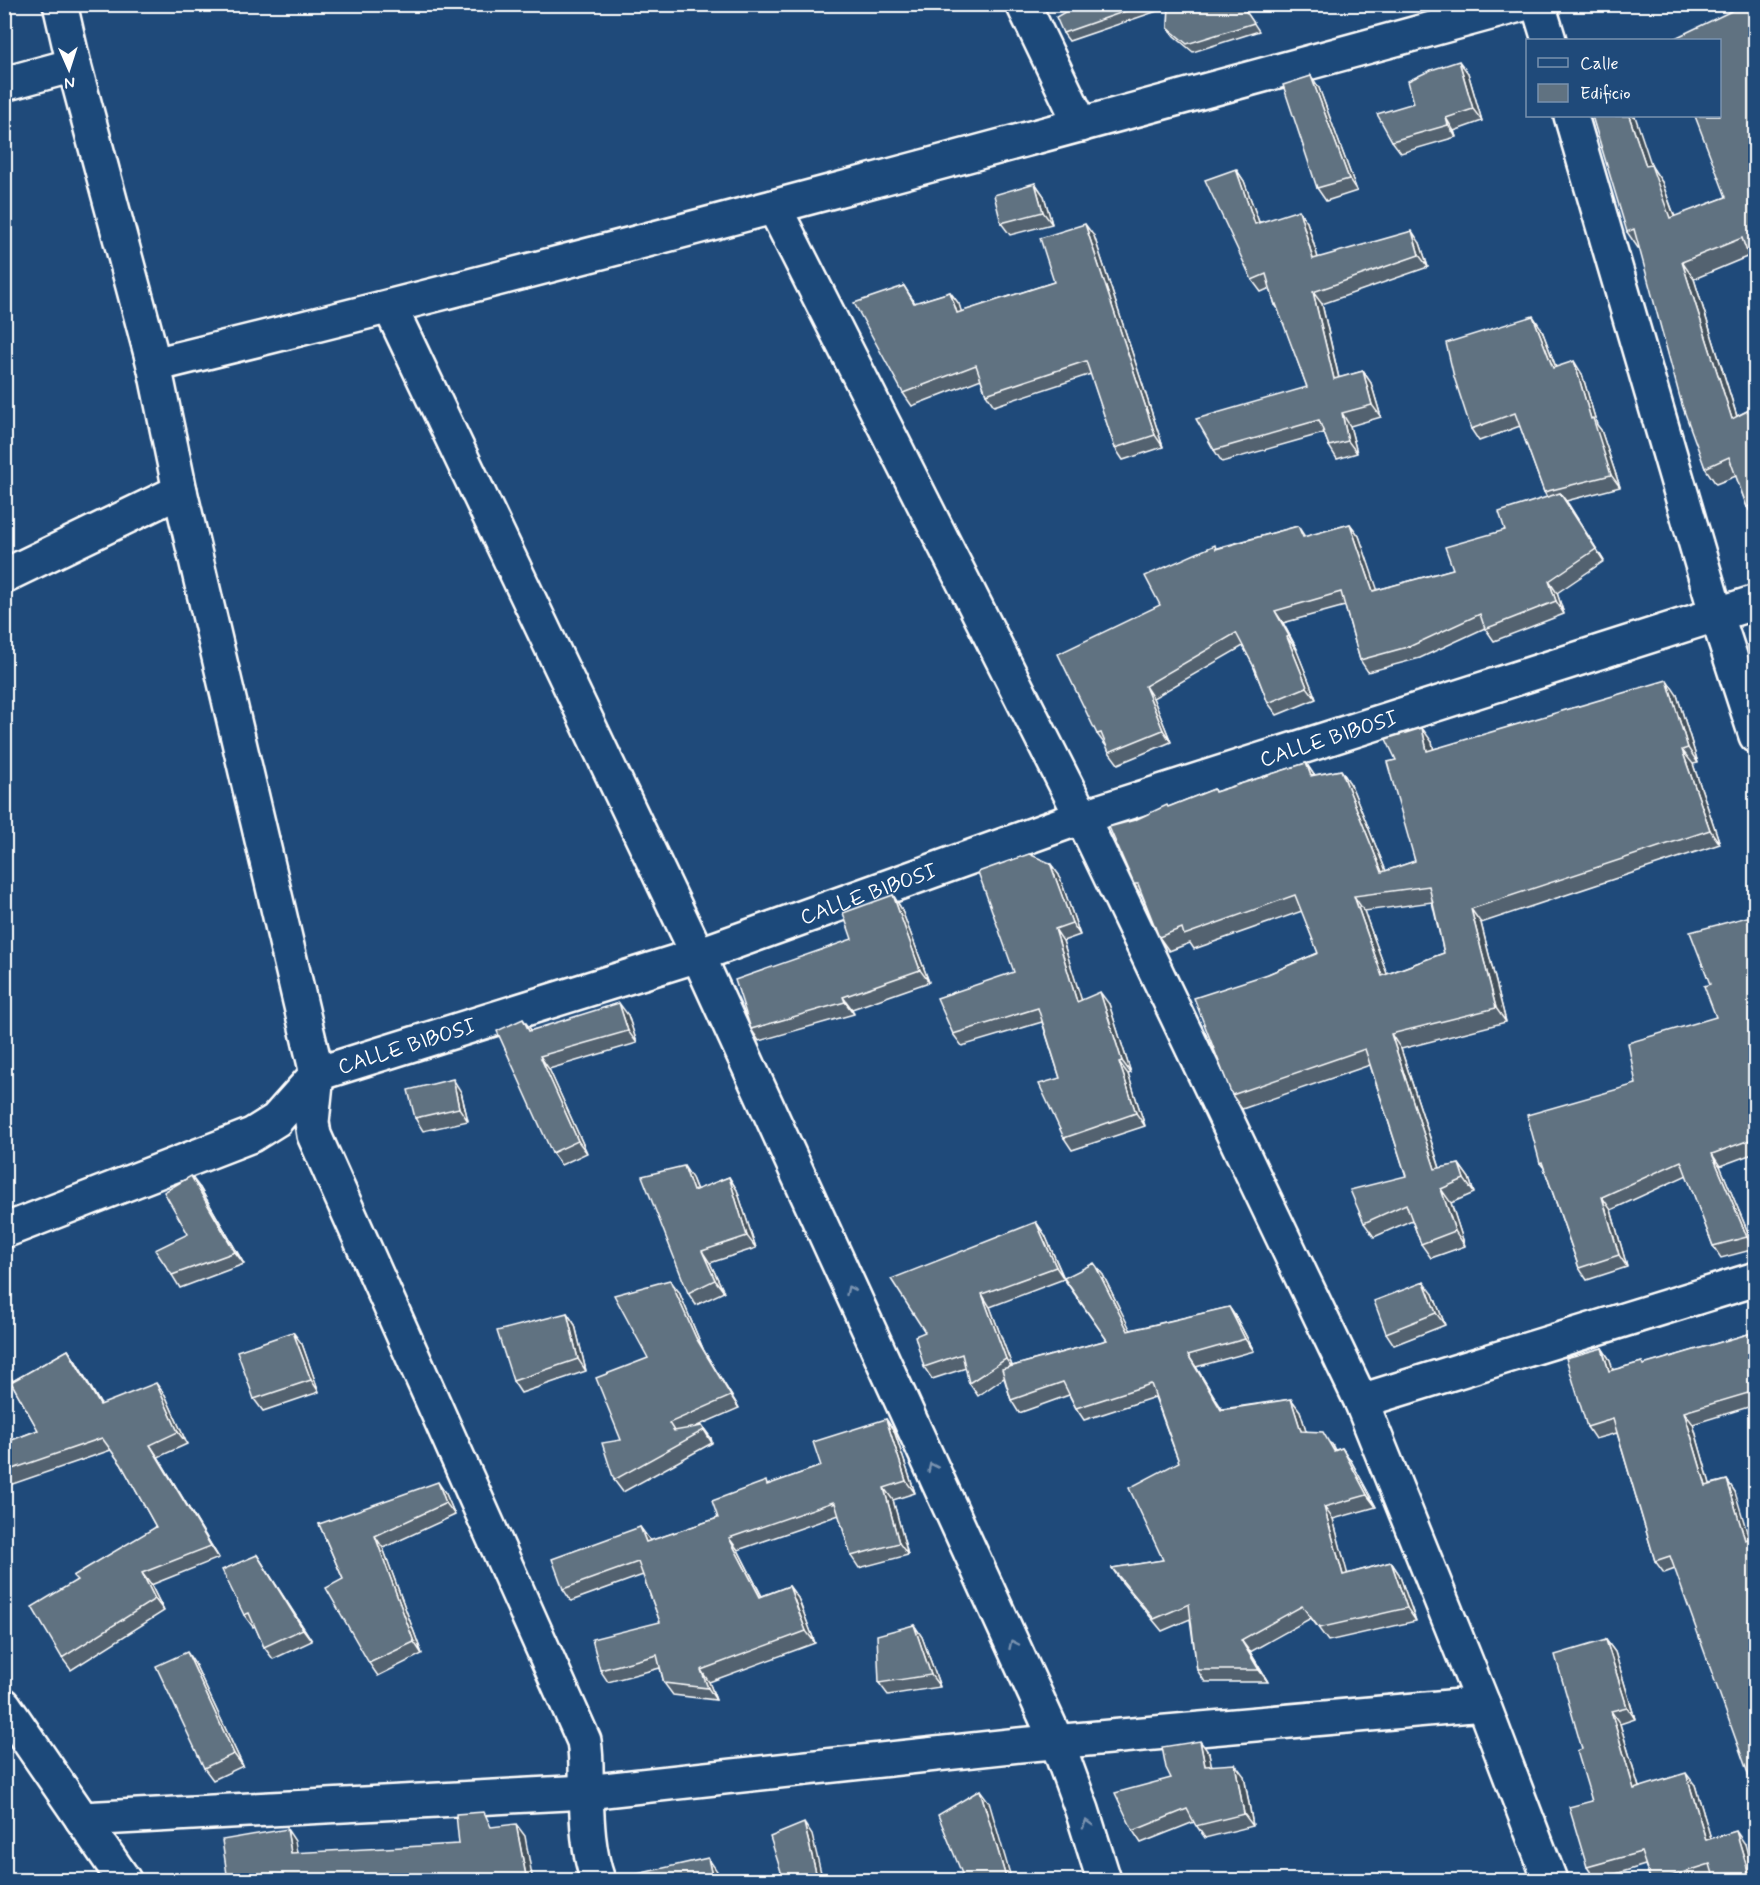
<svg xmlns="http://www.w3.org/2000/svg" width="1760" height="1885" viewBox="0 0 1760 1885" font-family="Mynerve,sans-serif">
<rect width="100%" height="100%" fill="#1f4a7a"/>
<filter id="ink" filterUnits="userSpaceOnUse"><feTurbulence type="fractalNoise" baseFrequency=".0167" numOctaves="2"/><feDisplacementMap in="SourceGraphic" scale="12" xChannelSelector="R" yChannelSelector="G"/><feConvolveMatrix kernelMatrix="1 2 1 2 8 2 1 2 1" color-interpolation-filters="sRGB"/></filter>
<g filter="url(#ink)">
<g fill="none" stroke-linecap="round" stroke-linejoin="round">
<g stroke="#fff" stroke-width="38">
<g id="minor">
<path d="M60,4l14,61 80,300 26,126 137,583 -5,48 2,13 270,606c3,18 2,34 2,51 1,30 2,60 12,88"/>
<path d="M1023,4l58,121"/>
<path d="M1538,4l11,36"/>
<path d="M4,84l70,-19"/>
<path d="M1571,116l146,500 39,120"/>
<path d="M774,207l308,610 279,584 122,303 67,176"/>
<path d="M390,307l308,648 359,787 25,68 22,70"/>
<path d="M154,365c458,-112 913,-236 1369,-361"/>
<path d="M4,576l176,-85"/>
<path id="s1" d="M4,1231l248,-96 24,-15 41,-46 381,-119 384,-138 674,-215"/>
<path d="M1361,1401l395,-122"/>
<path d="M4,1705l120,175"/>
<path d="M82,1819l504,-27 433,-47 464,-41"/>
</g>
</g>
<use href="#minor" stroke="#1f4a7a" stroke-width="33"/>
</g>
<g fill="#53626f" stroke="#fff" stroke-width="1.5" fill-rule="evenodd">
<path d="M1079,4h184l-18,6 14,21 -66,21 -19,-16 -6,-8 1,-21 -100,34 -6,-8z"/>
<path d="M1468,73l14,48 -28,10 2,6 -55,16 -9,-12 22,-38z"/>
<path d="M1311,76l8,12 38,103 -31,10 -9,-13z"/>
<path d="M1652,167l10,15 13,35 51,-20 23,59 -55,23 43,137 18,-9v112l-8,-12 -11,-31 -20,8 -11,-16 -65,-220h-2l-11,-16z"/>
<path d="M1236,169l8,12 15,41h48l11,36 102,-15 8,24 -106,37 17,74 24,-7 8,12 10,34 -31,9 7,27 -20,6 -8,-13 -5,-13 -102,29 -8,-12 93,-63 -28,-77 -4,-5 -5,-17 -9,4 -9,-12z"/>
<path d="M1035,183l9,13 8,28 -42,11 -9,-12z"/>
<path d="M1094,236l69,211 -40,13 -8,-12 -24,-74 -97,32 -8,-12 -5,-15 -69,27 -9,-13 1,-107 11,17 35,-11 9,12 2,8 93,-30z"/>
<path d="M1541,328l15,39 26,7 15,51 4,5 19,57 -54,14 38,60 -47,32 7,21 -70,27 -9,-13 -65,30 -52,14 -8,-12 -15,-54 -62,17 14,26h-1l20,50 -39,16 -9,-12 -15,-38 -10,-19 -90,52 18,44 -53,22 -9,-12 -2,-6h-1l-9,-12 63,-129 57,-57 81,-22 7,11 45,-13 9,12 18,54 76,-21 94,-72 -3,-5 -24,-66 -41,15 -8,-12z"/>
<path d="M1677,695l21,68 -5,1 27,80 -239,79 25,99 -105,27 39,119 19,-4 10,14 5,15 -23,10 14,43 -34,12 -10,-14 -9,-24 -38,17 -10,-14 42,-47 -36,-111 -128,44 -10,-14 36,-121 50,-21 -16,-42 -108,38 -4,-6 -21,8 -10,-14 -17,-41 -8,-12 1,-64 79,-31 1,3 91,-29 8,12 27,-5 10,15 35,86 29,-10 -19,-101 36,-18 1,7zM1432,902l12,51 -57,21 -23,-63z"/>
<path d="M1050,863l9,12 21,60 -17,6 18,59 28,4 22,69 -3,1 17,52 -73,24 -8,-12 -4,-60 -18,-56 -80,24 -9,-12 61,-62z"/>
<path d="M893,895l8,13 28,74 -77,27 2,5 -95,27 -8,-12 101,-90z"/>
<path d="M1755,915v238l-35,13 35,83 -34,9 -8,-12 -26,-71 -76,35 16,57 -40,13 -8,-12 -35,-100 -4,-5 176,-146 -6,-33z"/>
<path d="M628,1015l9,28 -88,26 38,84 -26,12 -9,-12 -21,-123z"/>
<path d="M461,1092l7,29 -45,10 -8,-13z"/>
<path d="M729,1177l8,13 19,58 -46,15 14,29 -28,13 -8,-12 4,-115 5,12z"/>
<path d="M200,1188l44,76 -64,24 -8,-13 16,-41z"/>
<path d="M1036,1222l9,13 19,43 39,-3 27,55 99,-23 8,12 17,32 -58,16 26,42 69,-10 9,12 6,20 26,13 3,6 7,-2 9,13 25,46 -43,12 14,55 44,-12 8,12 17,47 -88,20 -17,-23 -61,34 18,30h-63l-8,-12 -7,-51 -28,12 -42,-51 -8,-12 51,-8 16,-98 -24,-65 -71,23 -8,-12 -7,-13 -50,18 -8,-13 -7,-22 -26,18 -9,-13 -3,-15 -34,11 -8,-12 1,-35zM1064,1279l43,61 -95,26 -22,-59z"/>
<path d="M679,1292l25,59 35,57 -44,19 7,-1 9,12 1,5 -89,49 -9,-12 7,-40 27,-82z"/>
<path d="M1433,1294l12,31 -51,20 -8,-12z"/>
<path d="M567,1313l8,12 11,46 -65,22 -8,-12z"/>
<path d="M1755,1332v73l-62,19 17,60 17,-4 8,12 -60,77 -11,4 -9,-12 -38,-128 -22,6 -8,-12 15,-79 8,12 3,10 29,-8 2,3z"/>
<path d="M302,1344l17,48 -56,19 -9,-12z"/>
<path d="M68,1350l8,12 25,43 64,-10 22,49 -29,13 61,101 -68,27 13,26 -93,59 -9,-12 15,-78 79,-53 -35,-63 -10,-14 -107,37v-44l34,-13 -26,-46 -8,4v-21l9,14z"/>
<path d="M886,1419l8,12 21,62 -22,7 15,55 -49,13 -8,-12 -12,-41 -101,35 24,46 27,-10 9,12 17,45 -106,39 7,18 -43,-5 -9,-12 -4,-15 -52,14 -8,-12 60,-48 -17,-47 -72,26 -8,-12 77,-62 10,14 68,-23 50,-33 53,-19z"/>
<path d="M446,1494l9,21 -72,33 39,106 -44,22 -9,-13 -26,-84 -24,-55z"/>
<path d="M257,1555l55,86 -39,18 -9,-12 -9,-21 -2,1 -9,-12z"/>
<path d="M914,1625l8,12 18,50 -52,8 -9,-12z"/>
<path d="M1606,1640l9,12 20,67 -15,5 19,63 56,-2 16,54 34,5 -31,34 -9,3h-54l-6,-16 -49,15 -9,-13 5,-66 -10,-52z"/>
<path d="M195,1664l48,102 -30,14 -9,-12z"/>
<path d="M1209,1753l2,12 33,11 9,50 -48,12 -11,-16 -53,21 -8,-12 38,-53z"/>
</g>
<g fill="#43505a" stroke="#fff" stroke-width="1.5">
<path d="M1459,61l9,12 14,48 -9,-12z"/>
<path d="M1311,76l8,12 38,103 -8,-12z"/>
<path d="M1629,116h6l17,51 10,15 19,53 -11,-17 -24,-52z"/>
<path d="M1446,118l8,13 2,6 -8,-12z"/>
<path d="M1236,169l8,12 20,55 -9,-12z"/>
<path d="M1035,183l9,13 8,28 -9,-12z"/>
<path d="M1299,210l8,12 15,49 -9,-12z"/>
<path d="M1085,224l9,12 69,211 -8,-12z"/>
<path d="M1412,231l8,12 8,24 -9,-12z"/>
<path d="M1682,262l12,17 49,157 -11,-17z"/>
<path d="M950,292l9,12 7,22 -9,-13z"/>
<path d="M1313,292l9,12 20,88 -8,-13z"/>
<path d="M1533,316l8,12 20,53 -8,-13z"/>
<path d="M1574,361l8,13 15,51 4,5 19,57 -9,-12 -20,-56z"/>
<path d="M1363,371l8,12 10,34 -9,-12z"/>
<path d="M1342,413l8,13 7,27 -9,-12z"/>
<path d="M1560,493l9,12 35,56 -8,-12z"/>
<path d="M1350,524l9,12 23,67 -9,-12z"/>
<path d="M1549,581l8,12 7,21 -8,-13z"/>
<path d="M1275,611l8,12 14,26 -8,-13z"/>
<path d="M1287,637l9,12 20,50 -9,-12z"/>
<path d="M1667,680l10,15 21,68 -10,-15z"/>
<path d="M1145,686l8,12 18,44 -8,-12z"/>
<path d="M1422,728l10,14 5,23 -10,-14z"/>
<path d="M1682,750l11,14 27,80 -10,-14z"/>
<path d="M1306,763l10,15 -5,-2z"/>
<path d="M1341,770l10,15 41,101 -10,-14z"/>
<path d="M1050,863l9,12 21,60 -8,-12z"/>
<path d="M893,895l8,13 28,74 -9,-12z"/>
<path d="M1354,896l10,15 29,79 -11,-14z"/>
<path d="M1471,909l10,14 25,99 -10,-14z"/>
<path d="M1055,929l8,12 23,73 -9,-12z"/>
<path d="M1100,992l9,12 22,69 -9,-12z"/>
<path d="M843,997l9,12 2,5 -9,-12z"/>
<path d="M619,1003l9,12 9,28 -9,-12z"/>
<path d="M523,1019l9,12h-3z"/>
<path d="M1391,1034l10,15 44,135 -10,-15z"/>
<path d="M540,1056l9,13 38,84 -9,-12z"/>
<path d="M1119,1062l9,12 17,52 -9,-13z"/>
<path d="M453,1079l8,13 7,29 -9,-13z"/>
<path d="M1712,1154l8,12 35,83 -8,-12z"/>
<path d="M1459,1164l10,14 5,15 -10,-14z"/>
<path d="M684,1166l8,12 10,26 -9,-13z"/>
<path d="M191,1176l9,12 44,76 -9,-12z"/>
<path d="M729,1177l8,13 19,58 -9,-12z"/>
<path d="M1441,1189l10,14 14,43 -10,-15z"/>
<path d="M1602,1197l9,13 16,57 -8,-12z"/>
<path d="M1036,1222l9,13 19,44 -8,-12z"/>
<path d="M702,1251l8,12 14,29 -9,-12z"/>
<path d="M1094,1263l9,12 34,68 -9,-12z"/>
<path d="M670,1280l9,12 25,59 35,57 -8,-12 -35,-58z"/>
<path d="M1424,1282l9,12 12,31 -9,-12z"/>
<path d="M982,1294l8,13 24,64 -8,-12z"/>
<path d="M1229,1307l8,12 17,32 -9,-12z"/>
<path d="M567,1313l8,12 11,46 -8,-12z"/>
<path d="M293,1332l9,12 17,48 -8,-12z"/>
<path d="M1602,1348l8,12 7,23 -8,-12z"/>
<path d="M68,1350l8,12 32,55 -8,-12z"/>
<path d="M1188,1355l8,12 33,55 -8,-12z"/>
<path d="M4,1367l10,16 -10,-13z"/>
<path d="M156,1383l9,12 22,49 -9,-12z"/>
<path d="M1291,1399l9,12 10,32 -9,-12z"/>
<path d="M1684,1412l9,12 21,74 -8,-12z"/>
<path d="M886,1419l8,12 21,62 -9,-12z"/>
<path d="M702,1426l9,12 1,5 -8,-13z"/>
<path d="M150,1445l8,12 61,101 -8,-12z"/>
<path d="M1342,1448l9,13 25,46 -9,-12z"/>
<path d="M1727,1480l8,12 18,60 -8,-12z"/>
<path d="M438,1482l8,12 9,21 -9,-12z"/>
<path d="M884,1488l9,12 15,55 -9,-12z"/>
<path d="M1324,1507l9,12 18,68 -8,-12z"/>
<path d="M640,1527l9,12 6,15 -9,-12z"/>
<path d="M375,1536l8,12 39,106 -8,-12z"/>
<path d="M729,1538l9,12 30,59 -8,-12z"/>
<path d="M257,1555l8,13 47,73 -9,-12z"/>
<path d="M1391,1562l8,12 17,47 -9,-13z"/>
<path d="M142,1573l9,12 13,26 -9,-12z"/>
<path d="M789,1586l9,12 17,45 -9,-12z"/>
<path d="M914,1625l8,12 18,50 -9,-12z"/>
<path d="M1241,1640l9,12 18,30 -9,-12z"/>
<path d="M1606,1640l9,12 20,67 -8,-12z"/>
<path d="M187,1652l8,12 48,102 -9,-12z"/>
<path d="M701,1670l8,12 7,18 -8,-12z"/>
<path d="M1611,1711l9,13 23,77 -9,-12z"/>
<path d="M1200,1741l9,12 5,25 -9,-12z"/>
<path d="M1235,1764l9,12 9,50 -9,-12z"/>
<path d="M1686,1773l9,12 20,67 -9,-12z"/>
<path d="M980,1790l9,12 23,79h-5z"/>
<path d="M804,1823l8,12 11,46h-5z"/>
<path d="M516,1824l9,12 8,45h-6z"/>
<path d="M287,1829l8,12 4,24 -8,-12z"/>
<path d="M1736,1831l9,13 10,37h-4z"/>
<path d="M708,1858l9,13 2,10h-6z"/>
</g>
<g fill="#607281" stroke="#fff" stroke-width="1.5" fill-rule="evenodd">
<path d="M1079,4h67l-83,29 -7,-16z"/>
<path d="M1169,4h72l13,19 -67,21 -19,-16z"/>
<path d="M1746,4h9v270l-13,-36 -60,24 50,157 23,-12v97l-8,3 -18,-50 -24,11 -23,-63 -48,-176 -7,3 -35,-116h37l17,50 5,-1 19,53 56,-21 -31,-81h24v-76h-48z"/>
<path d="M1459,61l14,48 -27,9 2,7 -56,16 -15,-27 37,-11 -6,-22 23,-11z"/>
<path d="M1311,76l38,103 -32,9 -34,-103z"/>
<path d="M1236,169l19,55 44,-14 14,49 99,-28 7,24 -106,37 21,87 29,-8 9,34 -30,8 6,28 -19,5 -10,-26 -105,30 -18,-31 111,-32 -31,-83 -1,1 -9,-31 -14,6 -47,-100z"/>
<path d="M1035,183l8,29 -42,11 -7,-28z"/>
<path d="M1085,224l70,211 -40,13 -29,-87 -100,33 -10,-29 -73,28 -49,-90 50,-17 10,17 36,-11 7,21 97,-31 -14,-44z"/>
<path d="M1533,316l20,52 21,-7 17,58 2,-1 18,57 -67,17 -29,-79 -44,16 -17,-52 -8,-34z"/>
<path d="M1560,493l36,56 -47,32 7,20 -71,28 -5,-15 -69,32 -51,14 -19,-68 -66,19 14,25 -2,1 20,50 -39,16 -15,-38 -17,-32 -91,53 18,44 -54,22 -8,-19 -4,1 -39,-80 102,-49 -15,-29 70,-31 1,4 82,-23 5,11 47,-13 23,67 80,-22 -8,-22 60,-17 -6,-18z"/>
<path d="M1667,680l21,68 -6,2 28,80 -239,79 25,99 -105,26 44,135 24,-5 5,15 -23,10 14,42 -34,13 -15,-40 -42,19 -14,-33 56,-14 -41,-127 -133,46 -38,-97 74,-24 50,-21 -23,-58 -111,40 -2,-7 -23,9 -21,-53h-4l-25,-57 26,-7 32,-15 1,2 46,-18 1,3 91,-29 5,13 30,-6 41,102 33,-11 -28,-99 9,-2 -10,-21 36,-11 5,23zM1429,886l15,67 -62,23 -28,-80z"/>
<path d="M1029,854l21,9 22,60 -17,6 22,73 23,-10 22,69 -3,1 17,51 -72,25 -25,-54 21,-6 -22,-70 -85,26 -16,-36 77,-26 -36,-100z"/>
<path d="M893,895l27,75 -77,27 2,5 -94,27 -16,-49 117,-41 -9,-26z"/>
<path d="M1755,915v223l-43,16 35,83 -34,9 -32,-85 -79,36 17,58 -40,13 -37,-106 -2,1 -13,-48 109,-31 -8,-41 88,-26 -12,-31 6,-2 -20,-52z"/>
<path d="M619,1003l9,28 -88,25 38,85 -26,12 -55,-122 26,-12 6,12z"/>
<path d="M453,1079l6,29 -44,10 -7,-28z"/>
<path d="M684,1166l9,25 36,-14 18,59 -45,15 13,29 -27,13 -46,-117z"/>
<path d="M191,1176l44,76 -63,23 -17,-25 33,-16 -24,-42z"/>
<path d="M1036,1222l20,45 -74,27 24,65 -37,24 -7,-29 -38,13 -9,-31 10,-4 -34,-53z"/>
<path d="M1094,1263l34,68 101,-24 16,32 -57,16 33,55 70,-11 10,32 22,1 11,19 8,-3 25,47 -43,12 19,68 48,-13 16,46 -88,20 -17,-22 -61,34 18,30h-62l-8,-66 -35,15 -42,-51 51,-8 -34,-72 50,-26 -28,-78 -75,24 -13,-26 -52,18 -9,-31 105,-29 -43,-62z"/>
<path d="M670,1280l26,58 35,58 -62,27 5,8 28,-5 2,4 -90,50 -12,-37 19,-3 -25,-62 52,-20 -34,-63z"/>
<path d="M1424,1282l12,31 -50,20 -12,-32z"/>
<path d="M567,1313l11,46 -65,22 -16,-50z"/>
<path d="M293,1332l18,48 -57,19 -17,-48z"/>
<path d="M1755,1332v59l-71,21 22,74 21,-6 18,60 10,-3v256l-85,-237 -15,5 -42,-142 -26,8 -21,-69 36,-10 7,23 33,-9 1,3z"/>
<path d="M68,1350l32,55 56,-22 22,49 -28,13 61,101 -69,27 13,26 -93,59 -30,-51 45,-27 -4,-4 83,-49 -35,-63 -19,-26 -98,34v-29l34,-13 -27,-48z"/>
<path d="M886,1419l20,62 -22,7 15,55 -48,13 -16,-53 -2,1v-2l-104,36 31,59 29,-11 17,45 -105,39 7,18 -44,-5 -7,-28 -57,15 -8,-31 68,-17 -22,-60 -75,27 -11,-30 88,-32 6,15 72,-24 -6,-17 54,-20 1,4 54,-19 -8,-24z"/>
<path d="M438,1482l8,21 -71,33 39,106 -45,21 -43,-75 17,-9 -24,-55z"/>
<path d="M257,1555l46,74 -39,18 -15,-34 -5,2 -22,-45z"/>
<path d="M914,1625l17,50 -52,8 -2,-48z"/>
<path d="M1606,1640l21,67 -16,4 23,78 52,-16 20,67 30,-9 15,50h-36l-5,-17 -54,17h-5l-10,-29 -54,15 -18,-60 23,-6 -15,-50 5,-2 -27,-94z"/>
<path d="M187,1652l47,102 -30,14 -48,-102z"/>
<path d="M1200,1741l5,25 30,-2 9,50 -48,12 -9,-17 -54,22 -18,-38 56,-15 -5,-10 -4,-21z"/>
<path d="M980,1790l27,91h-42l-27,-66z"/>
<path d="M484,1812l7,15 25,-3 11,57h-299l-6,-41 65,-11 4,24 168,-9 -3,-30z"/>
<path d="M804,1823l14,58h-34l-14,-44z"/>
<path d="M708,1858l5,23h-74l-2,-7z"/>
<path d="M1206,1879v2h-23v-1z"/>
</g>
<defs><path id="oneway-chevron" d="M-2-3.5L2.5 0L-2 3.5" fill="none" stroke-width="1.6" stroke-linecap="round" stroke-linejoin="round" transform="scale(1.5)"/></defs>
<g stroke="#7992af">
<use href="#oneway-chevron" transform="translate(850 1290) rotate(-115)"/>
<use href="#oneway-chevron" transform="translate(932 1467) rotate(-115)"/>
<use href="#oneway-chevron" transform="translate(1013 1644) rotate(-115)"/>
<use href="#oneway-chevron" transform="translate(1087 1824) rotate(-107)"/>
</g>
</g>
<g text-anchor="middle" stroke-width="4.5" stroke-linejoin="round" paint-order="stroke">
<g font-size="21" fill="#fff" stroke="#1f4a7a">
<text dy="7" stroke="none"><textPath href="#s1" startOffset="1422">CALLE BIBOSI</textPath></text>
<text dy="7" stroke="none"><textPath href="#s1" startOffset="936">CALLE BIBOSI</textPath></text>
<text dy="7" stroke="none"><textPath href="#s1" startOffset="450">CALLE BIBOSI</textPath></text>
</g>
</g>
<rect width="1760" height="1885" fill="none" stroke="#1f4a7a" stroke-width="24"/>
<rect x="12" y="12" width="1736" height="1861" fill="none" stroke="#fff" stroke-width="2" filter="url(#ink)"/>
<rect x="1526" y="39" width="195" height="78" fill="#1f4a7a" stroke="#7992af" stroke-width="1.5"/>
<rect x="1538" y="58" width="30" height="9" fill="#1f4a7a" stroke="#7992af" stroke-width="1.5"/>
<text x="1580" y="69" font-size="18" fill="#ffffff">Calle</text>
<rect x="1538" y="84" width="30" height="18" fill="#607281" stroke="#7992af" stroke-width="1.5"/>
<text x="1580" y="99" font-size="18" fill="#ffffff">Edificio</text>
<g transform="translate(69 69) rotate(177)" stroke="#1f4a7a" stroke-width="4.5" paint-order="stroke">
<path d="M0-4.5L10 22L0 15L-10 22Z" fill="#ffffff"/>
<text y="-9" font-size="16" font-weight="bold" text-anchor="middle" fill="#ffffff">N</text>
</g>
</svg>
